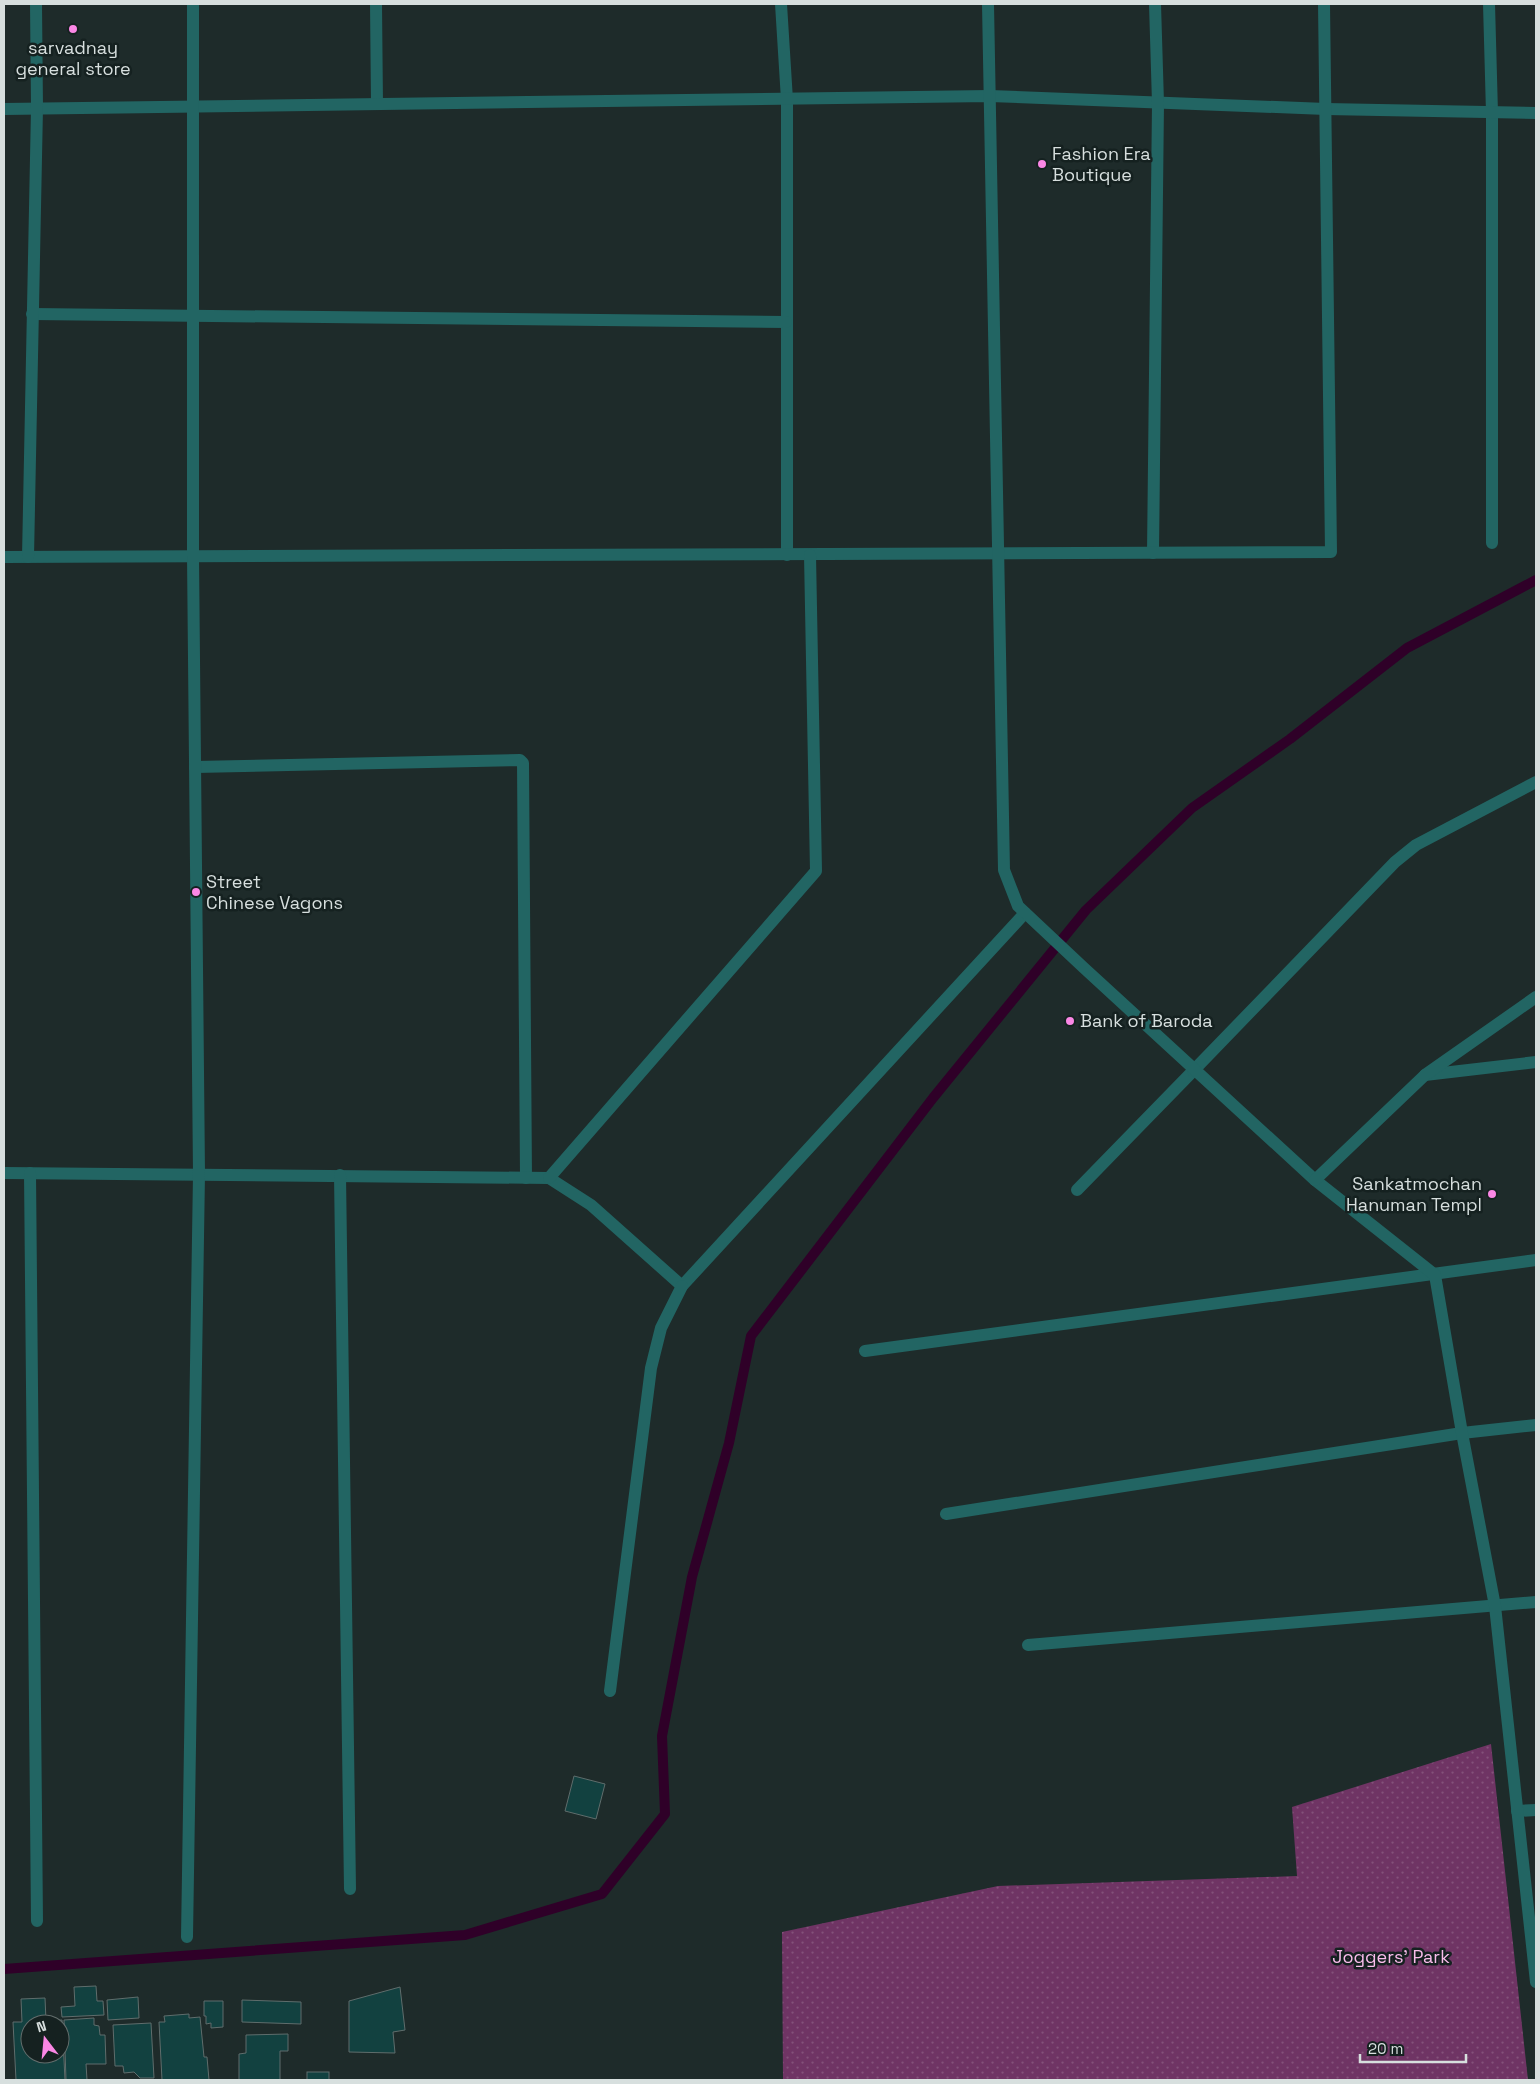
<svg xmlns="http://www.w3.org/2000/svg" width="1540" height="2084" viewBox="0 0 1540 2084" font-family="'Space Grotesk',sans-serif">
<defs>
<pattern id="green-dots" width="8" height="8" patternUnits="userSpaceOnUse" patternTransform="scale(1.25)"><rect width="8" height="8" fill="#6f3464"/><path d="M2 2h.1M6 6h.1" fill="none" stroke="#83517a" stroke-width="1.8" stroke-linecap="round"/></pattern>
</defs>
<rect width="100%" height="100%" fill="#1e2b2a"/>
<path fill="url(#green-dots)" d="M1491,1744l37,336h-745l-1,-148 216,-46 299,-10 -5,-69z"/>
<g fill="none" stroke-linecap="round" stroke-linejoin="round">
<path stroke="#2f0028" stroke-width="10" d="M4,1969l461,-34 137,-41 63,-80 -3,-78 30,-159 37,-134 22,-107 182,-238 153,-188 106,-102 98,-69 117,-91 129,-68"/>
</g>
<g fill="#124140" stroke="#5f6d6c" fill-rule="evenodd">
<path d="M574,1776l31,8 -9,35 -31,-8z"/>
<path d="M96,1986l1,15h6l1,14 -42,2 -1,-10 14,-1 -1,-19z"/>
<path d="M400,1987l5,43 -12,2 2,21 -46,-1v-51z"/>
<path d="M138,1997l1,21 -31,2 -1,-20z"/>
<path d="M45,1998l1,23 16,-1 3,60h-49l-3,-58h9l-1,-23zM30,2024h30v30h-30z"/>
<path d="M242,2000l59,2v22l-59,-2z"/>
<path d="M204,2001h19v26l-12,1v-5l-5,1v-8h-2z"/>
<path d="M189,2014v4l11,-1 4,40h3l2,23h-47l-3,-58h6l-1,-6z"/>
<path d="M94,2018v7l5,1 1,9h5l1,29h-20l1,16h-21l-2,-60z"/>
<path d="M151,2023l3,55h-14l-6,-6 -10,1 -1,-7h-8l-2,-41z"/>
<path d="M288,2034v17h-8v29h-41v-26l7,-1v-18z"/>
<rect x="307" y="2072" width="22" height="8"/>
</g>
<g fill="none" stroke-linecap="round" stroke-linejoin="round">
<path stroke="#226563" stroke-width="12" d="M1077,1190l116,-119"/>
<g stroke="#226563" stroke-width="12">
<path d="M376,4l1,100"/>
<path d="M781,4l6,96v455"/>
<path d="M1489,4l3,109v430"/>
<path d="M4,109l986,-13 336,13 210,4"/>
<path d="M32,314l754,8"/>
<path d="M1153,553l5,-450 -3,-99"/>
<path d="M4,557l1327,-5 -7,-548"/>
<path d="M28,557l9,-449 -1,-104"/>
<path d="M195,767l325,-7 3,3 3,415"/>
<path d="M1193,1071l202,-209 21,-17 120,-63"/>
<path d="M1425,1075l111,-13"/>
<path d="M4,1173l545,5 42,27 91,81 343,-373"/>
<path d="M30,1173l7,748"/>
<path d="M340,1175l10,714"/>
<path d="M549,1178l267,-307 -6,-316"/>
<path d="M865,1351l671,-91"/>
<path d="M946,1514l516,-81 74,-8"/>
<path d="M1028,1645l508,-43"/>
<path d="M610,1691l41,-323 10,-40 21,-42"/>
<path d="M1517,1811l19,-1"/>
<path d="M187,1937l12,-763 -6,-618v-552"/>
</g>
<g stroke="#226563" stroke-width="12">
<path d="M988,4l16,866 14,36 66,62 231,212 120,95 27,158 33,173 41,376"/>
<path d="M1315,1180l110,-105 111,-78"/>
</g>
</g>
<g fill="#fb87e5" stroke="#152120" stroke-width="2">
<circle cx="73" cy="29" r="5"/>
<circle cx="1042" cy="164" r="5"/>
<circle cx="196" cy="892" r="5"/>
<circle cx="1070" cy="1021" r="5"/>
<circle cx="1492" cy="1194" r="5"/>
</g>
<g text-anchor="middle" stroke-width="5" stroke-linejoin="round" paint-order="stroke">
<g font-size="18" fill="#d7dfde" stroke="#152120" text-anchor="start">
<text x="73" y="54" text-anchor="middle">sarvadnay<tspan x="73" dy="21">general store</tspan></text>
<text x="1052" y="160">Fashion Era<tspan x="1052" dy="21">Boutique</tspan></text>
<text x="206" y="888">Street<tspan x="206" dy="21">Chinese Vagons</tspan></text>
<text x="1080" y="1027">Bank of Baroda</text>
<text x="1482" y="1190" text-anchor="end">Sankatmochan<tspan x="1482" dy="21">Hanuman Templ</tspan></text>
</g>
<g font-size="18" fill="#f9bceb" stroke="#152120">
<text x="1391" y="1963">Joggers' Park</text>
</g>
</g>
<rect width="1540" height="2084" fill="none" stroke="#d7dfde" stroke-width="10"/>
<g transform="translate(45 2039) rotate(344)"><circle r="24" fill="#152120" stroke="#636d6c"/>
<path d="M0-4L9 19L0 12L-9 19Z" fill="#fb87e5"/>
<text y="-8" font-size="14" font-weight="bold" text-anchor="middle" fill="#d7dfde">N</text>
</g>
<path d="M1360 2054v8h106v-8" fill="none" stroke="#d7dfde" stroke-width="2.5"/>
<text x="1368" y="2054" font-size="15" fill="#d7dfde" stroke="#152120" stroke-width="4" paint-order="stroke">20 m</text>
</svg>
